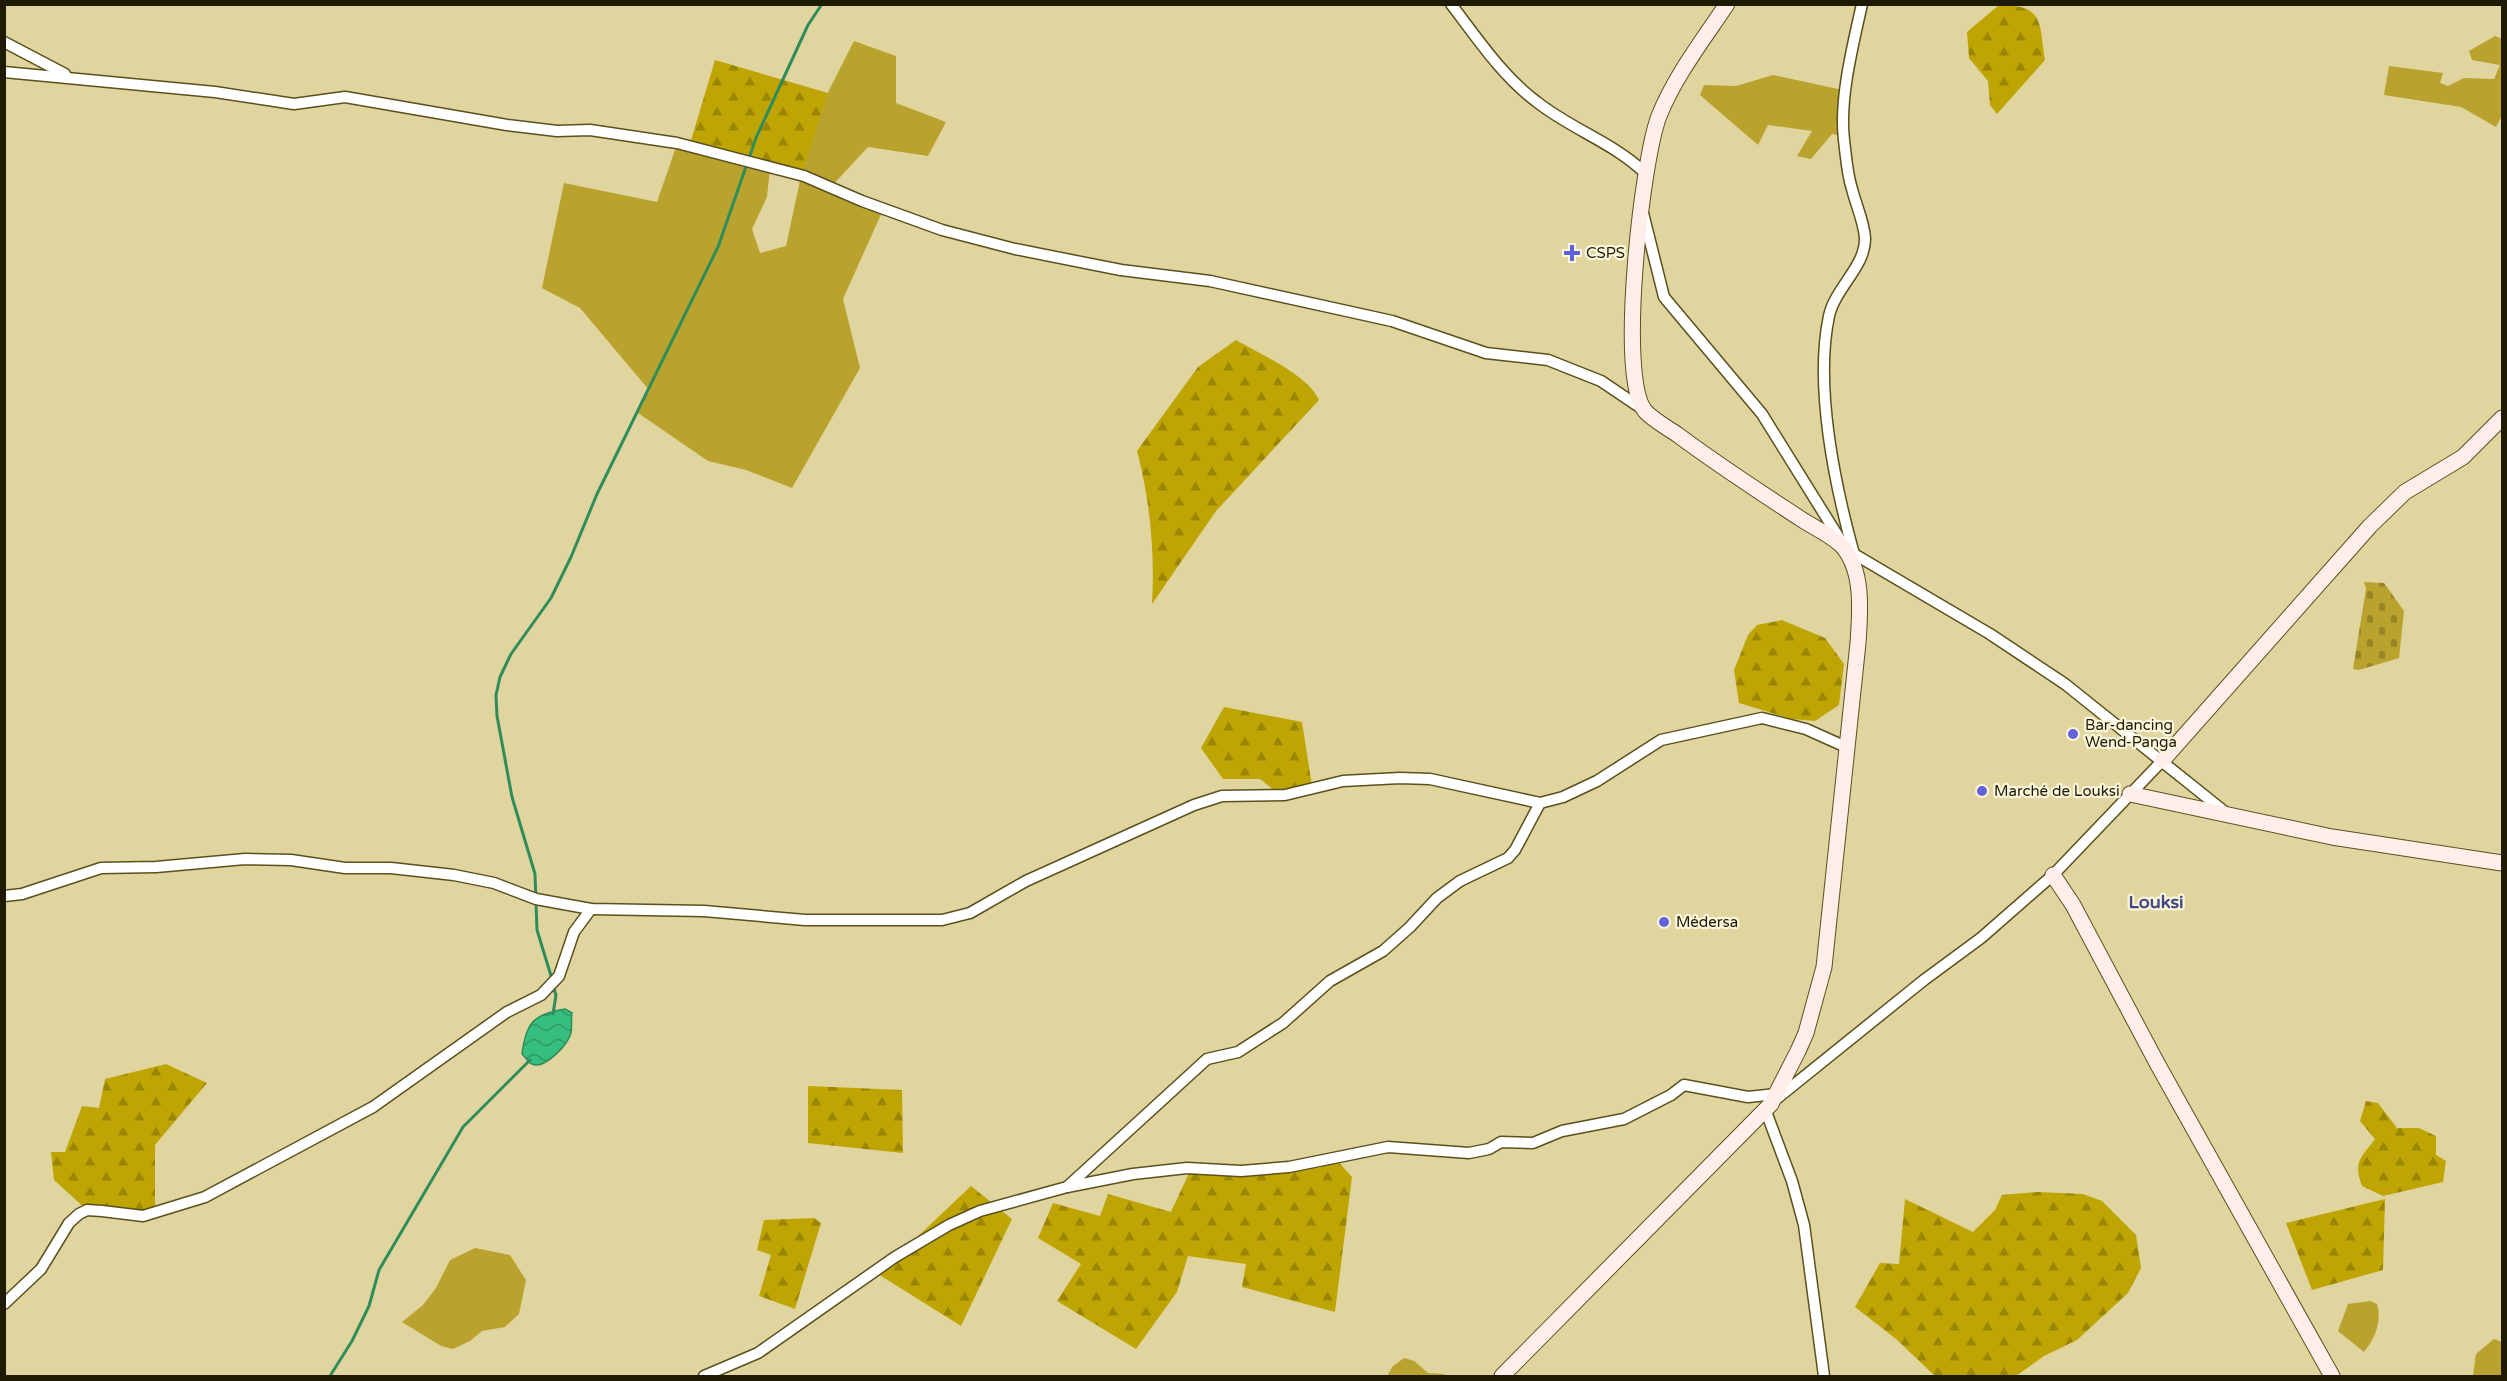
<svg xmlns="http://www.w3.org/2000/svg" width="2507" height="1381" viewBox="0 0 2507 1381" font-family="'Varela Round',sans-serif">
<defs>
<pattern id="forest-firs" width="22" height="20" patternUnits="userSpaceOnUse" patternTransform="scale(1.5)"><rect width="22" height="20" fill="#bfa503"/><path d="M5 1l3.5 6h-7zM16 11l3.5 6h-7z" fill="#9b8603"/></pattern>
<pattern id="cemetery-stones" width="16" height="16" patternUnits="userSpaceOnUse" patternTransform="scale(1.5)"><rect width="16" height="16" fill="#b9a32e"/><path d="M2 7V4a2 2 0 0 1 4 0v3zM10 15v-3a2 2 0 0 1 4 0v3z" fill="#968425"/></pattern>
<pattern id="water-waves" width="16" height="10" patternUnits="userSpaceOnUse" patternTransform="scale(1.5)"><rect width="16" height="10" fill="#36be7e"/><path d="M0 5q4-4 8 0t8 0" fill="none" stroke="#2d9a65"/></pattern>
</defs>
<rect width="100%" height="100%" fill="#e0d59f"/>
<g fill="#b9a32e">
<path d="M2495,36l7,3v76l-6,12 -35,-20 -77,-12 5,-29 54,7 -3,10 8,3 16,-8 30,1 6,-14 -28,-5 -3,-9z"/>
<path d="M854,41l42,15v47l50,19 -18,34 -60,-9 -38,41 53,22 -40,89 17,69 -68,120 -46,-18 -38,-9 -70,-48 11,-23 -69,-82 -38,-20 22,-105 93,19 20,-58 93,24 -3,29 -15,32 8,24 26,-7 15,-70 21,-72z"/>
<path d="M1773,75l74,16 -4,45 -11,-2 -21,25 -14,-3 15,-25 -44,-6 -10,20 -58,-50 4,-10 32,1z"/>
<path d="M475,1248l35,7 16,25 -7,34 -14,13 -23,4 -12,10 -17,8 -12,-3 -39,-24 21,-17 13,-17 14,-28z"/>
<path d="M2370,1301l7,3c5,18 -2,34 -13,48l-26,-21 10,-27z"/>
<path d="M2494,1339l8,3v34h-29l3,-22z"/>
<path d="M1404,1358l10,3 14,12 16,1 1,2h-58l6,-10z"/>
</g>
<g fill="url(#forest-firs)">
<path d="M1999,5c47,-1 40,21 46,55l-48,54 -7,-9 -2,-24 -19,-23 -2,-26z"/>
<path d="M715,60l113,33 -27,83 -112,-29z"/>
<path d="M1236,340c24,14 72,35 83,60l-103,111 -64,93c3,-51 -2,-104 -15,-153l61,-84z"/>
<path d="M1782,620l43,18 19,26 -5,41 -24,16 -23,-2 -53,-16 -5,-33 14,-35 9,-10z"/>
<path d="M1224,707l78,15 10,64 -25,6 -13,-2 -14,-11h-37l-22,-31z"/>
<path d="M166,1064l41,19 -52,62v64l-17,5 -51,-4 -33,-30 -3,-28h14l17,-46 17,2 6,-29z"/>
<path d="M808,1086l94,4 1,63 -95,-10z"/>
<path d="M2366,1101l12,2 19,25h22l17,8v19l10,6 -3,21 -60,14 -21,-10c-9,-25 -1,-28 13,-47l-15,-18z"/>
<path d="M1335,1158l17,19 -17,135 -93,-25 4,-23 -58,-8 -11,36 -41,57 -79,-48 24,-37 -43,-26 15,-35 47,13 8,-22 63,18 19,-41 129,-3z"/>
<path d="M971,1186l41,33 -51,107 -83,-52z"/>
<path d="M2038,1192l45,2 19,7 34,34 5,33 -13,25 -51,47 -33,16 -28,20h-81l-39,-37 -41,-32 25,-44 19,1 6,-65 68,33 22,-22 7,-15z"/>
<path d="M2385,1199l-2,71 -71,20 -26,-67z"/>
<path d="M814,1218l7,5 -26,86 -36,-13 12,-41 -14,-5 7,-30z"/>
</g>
<path fill="url(#cemetery-stones)" d="M2364,582l20,1 20,28 -5,47 -40,12 -6,-1 13,-80z"/>
<path fill="url(#water-waves)" stroke="#2f8d5a" stroke-width="1.5" d="M565,1009l7,4c-1,6 0,14 -1,20 -3,11 -26,37 -39,31 -3,-1 -7,-7 -10,-10 4,-31 11,-40 43,-45z"/>
<g fill="none" stroke-linecap="round" stroke-linejoin="round">
<g stroke="#2f8d5a" stroke-width="3">
<path d="M552,979l-15,-49 -2,-56 -23,-77 -15,-81 -1,-21 4,-18 11,-23 40,-56 20,-41 26,-63 121,-247 38,-109 52,-113 14,-21"/>
<path d="M553,1014l3,-19 -3,-9"/>
<path d="M330,1376l22,-35 17,-35 10,-36 84,-143 67,-67"/>
</g>
<g stroke="#5a501c" stroke-width="13">
<g id="street">
<path d="M1451,4c26,34 51,72 86,98 34,27 77,41 108,71"/>
<path d="M4,42l61,32"/>
<path d="M4,72l211,20 79,12 51,-7 162,28 50,6 33,-1 87,13 127,33 58,25 80,29 73,19 106,21 89,11 182,40 94,32 62,7 53,21 43,29"/>
<path d="M1643,213l21,84 98,117 79,127"/>
<path d="M1849,551l141,83 75,50 160,128"/>
<path d="M1854,554c-19,-68 -40,-168 -25,-238 6,-28 37,-50 36,-78 -1,-16 -9,-33 -13,-49 -5,-15 -6,-33 -8,-49 -5,-41 9,-95 18,-136"/>
<path d="M4,896l18,-2 79,-26 55,-1 89,-8 46,1 54,8h46l63,7 40,8 42,16 55,10 113,2 101,9h137l28,-7 56,-32 168,-76 28,-9 63,-1 58,-14 57,-3 30,1 110,24 23,-6 34,-16 64,-41 101,-22 44,11 40,18"/>
<path d="M1775,1100l149,-120 57,-42 72,-63 109,-114"/>
<path d="M1765,1109l27,72 12,44 20,151"/>
<path d="M1067,1187l66,-13 54,-6 54,3 48,-4 99,-20 81,6 20,-4 12,-7 32,1 29,-12 62,-12 47,-24 13,-10 64,12 28,-3"/>
<path d="M4,1304l37,-35 28,-46 10,-9 8,-4 15,1 41,5 62,-19 168,-90 134,-95 34,-17 18,-19 15,-44 17,-23"/>
<path d="M704,1376l54,-23 137,-96 54,-32 31,-14 87,-24 140,-128 31,-7 45,-29 47,-42 53,-30 27,-24 27,-29 23,-17 48,-23 7,-8 25,-47"/>
</g>
</g>
<g stroke="#5a501c" stroke-width="17">
<g id="secondary">
<path d="M2162,761l208,-235 35,-34 58,-35 39,-39"/>
<path d="M2130,794l202,43 170,26"/>
<path d="M2053,875l20,30 85,160 174,311"/>
<path d="M1502,1376l269,-272 27,-53 8,-18 18,-66 34,-324c2,-30 6,-71 -15,-96 -10,-11 -30,-20 -42,-28 -41,-27 -83,-54 -123,-84 -10,-7 -25,-15 -33,-24 -28,-34 -3,-251 14,-295 16,-40 44,-76 68,-112"/>
</g>
</g>
<use href="#street" stroke="#fff" stroke-width="10"/>
<use href="#secondary" stroke="#ffeee9" stroke-width="15"/>
</g>
<g fill="#6062da" stroke="#fbf6db" stroke-width="2">
<path d="M1569 244h6v6h6v6h-6v6h-6v-6h-6v-6h6z"/>
<circle cx="2073" cy="734" r="6"/>
<circle cx="1982" cy="791" r="6"/>
<circle cx="1664" cy="922" r="6"/>
</g>
<g text-anchor="middle" stroke-width="4.5" stroke-linejoin="round" paint-order="stroke">
<g font-size="15" fill="#1e1a05" stroke="#fbf6db" text-anchor="start">
<text x="1586" y="258">CSPS</text>
<text x="2085" y="730">Bar-dancing<tspan x="2085" dy="17">Wend-Panga</tspan></text>
<text x="1994" y="796">Marché de Louksi</text>
<text x="1676" y="927">Médersa</text>
</g>
<g font-size="18" font-weight="bold" fill="#444885" stroke="#fbf6db">
<text x="2156" y="908">Louksi</text>
</g>
</g>
<rect width="2507" height="1381" fill="none" stroke="#1e1a05" stroke-width="12"/>
</svg>
